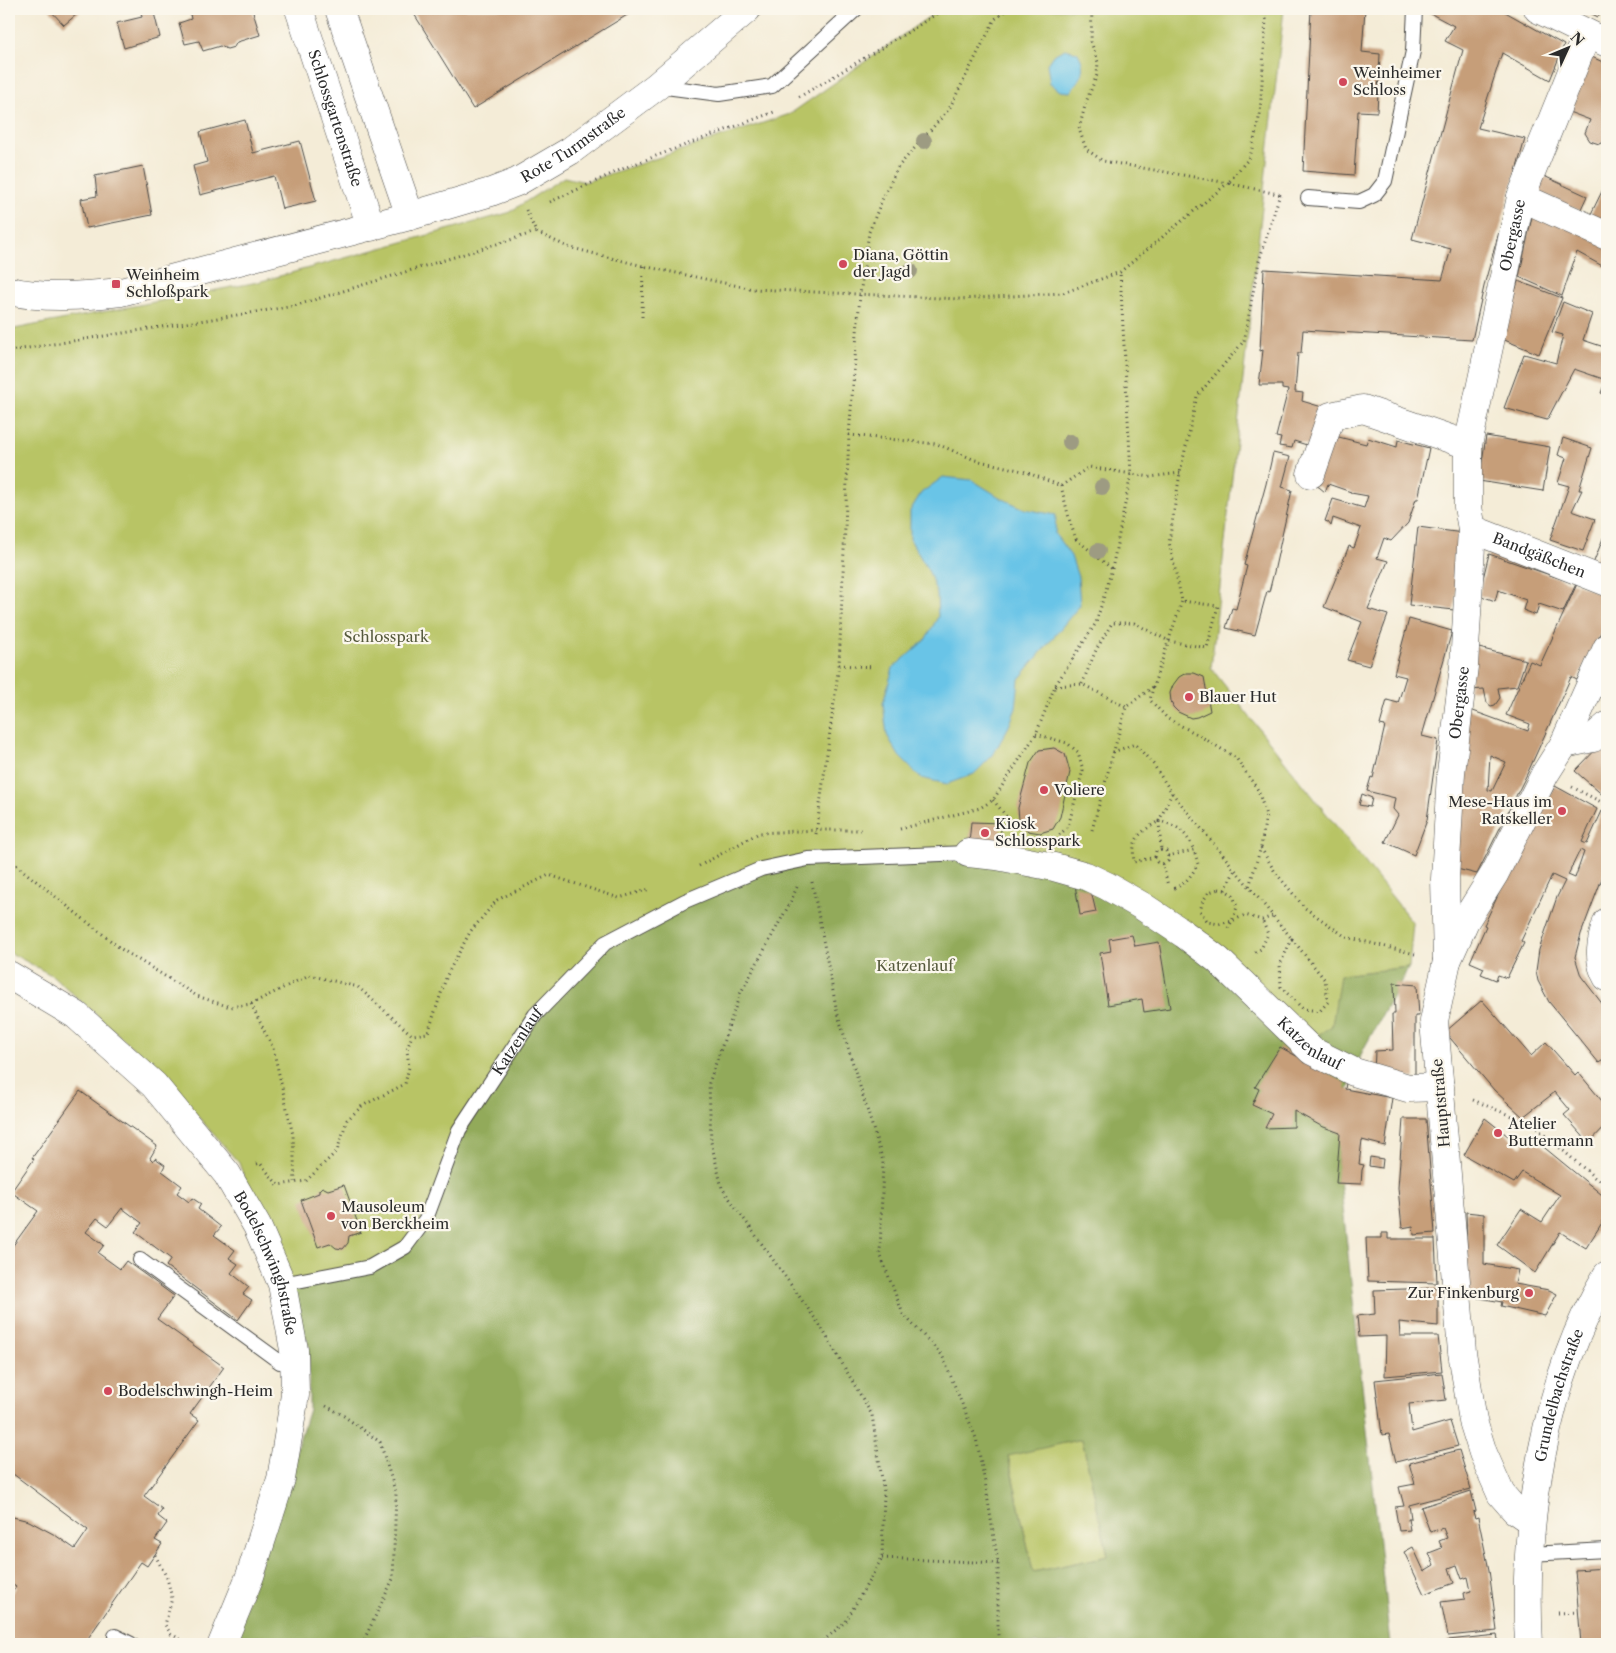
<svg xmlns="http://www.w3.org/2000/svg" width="1616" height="1653" viewBox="0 0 1616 1653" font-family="'Libre Caslon Text',serif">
<rect width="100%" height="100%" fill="#fbf7ec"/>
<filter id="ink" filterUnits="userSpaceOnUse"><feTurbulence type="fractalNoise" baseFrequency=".02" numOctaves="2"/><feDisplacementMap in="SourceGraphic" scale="10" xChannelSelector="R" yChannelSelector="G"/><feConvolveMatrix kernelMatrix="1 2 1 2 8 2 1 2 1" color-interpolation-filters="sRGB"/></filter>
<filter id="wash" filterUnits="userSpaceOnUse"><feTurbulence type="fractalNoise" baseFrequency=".0096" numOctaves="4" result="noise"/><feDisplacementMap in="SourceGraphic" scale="20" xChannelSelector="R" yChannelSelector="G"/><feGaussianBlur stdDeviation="1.12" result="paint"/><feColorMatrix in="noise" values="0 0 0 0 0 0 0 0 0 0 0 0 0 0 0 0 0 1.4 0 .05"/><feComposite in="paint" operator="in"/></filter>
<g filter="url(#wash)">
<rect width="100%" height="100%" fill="#f4ecd7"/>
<g fill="#b8c465" stroke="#727848">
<path d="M940,9h344l-73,659 202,255 -4,44 -68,8 -9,51 -17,11 -889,182 -21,28 -35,20 -88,17 -43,-121 -86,-97 -100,-90 -44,-24v-622l249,-48 250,-69 56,-36 21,5 205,-68z"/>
<path d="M1082,1439l26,117 -75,16 -25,-117z"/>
</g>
<path fill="#92aa5a" stroke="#5e6a42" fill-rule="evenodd" d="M981,847l113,26 221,164 17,-11 8,-51 69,-8 -46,83 -15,40 -10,71 52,483h-1157l38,-113 38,-122v-63l-27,-62 88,-17 35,-20 21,-28 33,-89 76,-115 70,-72 156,-74zM1082,1439l26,117 -75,16 -25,-116z"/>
<g fill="#69c4e7" stroke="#4a7889">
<path d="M1065,49l12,3c11,16 4,26 -7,40l-10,-1 -10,-8 -3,-19 6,-9z"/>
<path d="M943,477l29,3 29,18 24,11 31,6 -1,19 16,22 7,21 2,28 -61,74 -3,29 -7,18 -16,29 -19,19 -27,10 -26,-6 -22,-22 -12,-21 -4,-32 10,-35 32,-28 13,-23 -1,-23 -8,-22 -19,-33v-28l11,-18z"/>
</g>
<g id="blocks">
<g fill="#c69e79" fill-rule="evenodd">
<path d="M49,9h34l-19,16z"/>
<path d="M140,9h28l-14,4 6,24 -36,11 -7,-25 25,-6z"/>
<path d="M189,9h63l8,26 -23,7 -3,5 -7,2 -7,-3 -17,5 -4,-10 -14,3 -6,-21 12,-4z"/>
<path d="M411,9h226l-164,100z"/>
<path d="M1311,9h54l-3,43 18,2 -3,58 -19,-1 -4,64 -51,-4z"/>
<path d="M1422,9h78l64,36 -14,35 -48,-27 -24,75 47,11 -40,143 -13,58 -169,-10 -2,23h-3l-3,39 8,1 -1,8 20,6 -12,39 -16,-5 -2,7 -13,-2 2,-8 -5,-1 12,-47 -6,-1v-4h-23l4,-35 -3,1 4,-82 178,11 9,-31 -39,-10 51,-189 -18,-9 9,-15z"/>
<path d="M1582,9h20l-4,8z"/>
<path d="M1592,57l15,7v76l-8,4 -9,-3 -5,-8 5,-13 -21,-8z"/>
<path d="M245,120l8,33 47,-12 16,60 -34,8 -8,-33 -74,19 -7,-29 14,-4 -7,-30z"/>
<path d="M143,166l9,49 -65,13 -6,-29 16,-3 -2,-20z"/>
<path d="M1544,176l43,20 -7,15 -44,-20z"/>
<path d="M1607,181v44l-18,-7z"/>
<path d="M1533,212l74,30 -1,26 -29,-16 -15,44 -43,-19z"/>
<path d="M1518,281l44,17 -23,56 -37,-15z"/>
<path d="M1563,302l29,12 -9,26 24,8v47l-6,-2 5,-13 -32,-11 -27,51 -43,-12 20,-54 32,9 7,-28 -11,-3z"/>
<path d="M1331,435l35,9 2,-6 29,9 1,-7 31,8 -11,51h-2l-8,24 -17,18 -7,-3 -7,20 11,3 -20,48 20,6 -19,51 -22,-6 15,-38 -38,-15 25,-61 5,2 7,-20 -28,-10 -2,8 -3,-4 -3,-1 8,-22 31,9 4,-12 -17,-3v-1l-23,-8 -3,8 -6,-5 -6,-2z"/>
<path d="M1486,436l64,11 -7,44 -64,-10z"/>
<path d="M1563,438l29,10 -13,42h3l-10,21 23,8 -12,32 -33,-11 19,-54 -11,-3 8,-25 -8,-3z"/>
<path d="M1273,453l17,4 -8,30 10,3 -18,82 -5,20 -2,-1 -12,44 -29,-7 6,-20 4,1 11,-43 -3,-1 22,-81z"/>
<path d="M1418,527l45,6 -9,77 -45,-5z"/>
<path d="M1607,528v42l-14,-6z"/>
<path d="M1489,554l87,30 -13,28 -24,-8 -3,11 -13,-5 3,-10 -28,-10 -3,11 -16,-6z"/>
<path d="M1577,584l30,12v24l-30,60 -6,-3 -43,95 -51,102 -24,-6 12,-160 63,23 2,-7 -24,-9 24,-54 10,4zM1490,755l16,7 -14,29 -4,-1z"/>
<path d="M1409,619l43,12 -30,105 16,4 -11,80 -13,35 -29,-13 13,-27 -5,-6 2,-11 -28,-7 4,-14 2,1 12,-52 -5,-1 7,-25 11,3 8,-26 -12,-3z"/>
<path d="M1475,647l51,13 -9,26 -19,2 2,10 -5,7 -4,1 -4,-3 -3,-14 -15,1z"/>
<path d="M1186,673h8l10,4 6,34 -13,6 -6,1 -13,-6 -5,-5 -2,-6 -1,-8 3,-8 6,-8z"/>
<path d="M1607,738v59l-1,1 -31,-27z"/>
<path d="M1054,748l11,6 5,18 -10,45 -7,12 -13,4 -12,-2 -9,-11 -1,-12 12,-45 9,-13z"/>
<path d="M1555,786l42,23 -15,33 5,2 15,-33 5,2v52l-26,69 -6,23 6,19 26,34v47l-8,6 -50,-61 -11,-21 -2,-10 3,-21 18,-53 8,-16 -13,-6 -31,66 3,2 -17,35 -9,-3 -2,5 -15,-6 3,-6 -14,-6 16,-36 -2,-1 32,-68zM1580,850l4,2 -9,26 -7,-3z"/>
<path d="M1362,794l10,4 -2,9 -11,-2z"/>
<path d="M971,822l31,1 -3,23 -30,-2z"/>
<path d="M1075,885l16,6 5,21 -16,3z"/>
<path d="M1132,935l3,11 24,-4 11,66 -26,4 -2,-13 -34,6 -8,-52 11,-2 -2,-12z"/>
<path d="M1394,983l23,2 2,31h-4v62l-41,-3 1,-24 18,-1 -1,-36h3z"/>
<path d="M1482,1000l49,56 15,-14 29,33 3,-3 29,35v17l-18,19 -25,-28 6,-5 -15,-18 -32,25 -29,-27 -49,-58z"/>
<path d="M1280,1047l66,36 -1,6 47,9 -7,48 -23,-6 -3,24 5,1 -2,5 -1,14 -25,-1 4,-50 -19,-7 -27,-15v16l-29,1 7,-14 -20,-9 7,-16 -4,-2z"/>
<path d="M80,1091l77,55 -7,12 3,3 2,-3 10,7 -3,6 20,15 -5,7 12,9 3,-4 9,6 -3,5 23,18 -7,8 21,15 -6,8 9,6 -7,9 18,14 -6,7 9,6 -14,20 -72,-54 5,-7 -36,-27 7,-9 -20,-15 -14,18 -11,-8 -11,14 18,13 -6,8 22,16 6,-8 48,35 -17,23 67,48 -34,47 9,6 -55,76 18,13 -4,7 9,7 -12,17 7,4 -15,22 -6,-4 -57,82h-75l1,-49 6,-8 -7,-5v-66l20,5 26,14 20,14 13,-19 -79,-59v-220l29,-40 -27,-19 23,-33 -2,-1z"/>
<path d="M1485,1118l37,29 7,-12 78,64v16l-21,33 -26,-16 -25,41 -38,-28 24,-36 21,13 18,-27 -38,-23 -8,11 -50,-28z"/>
<path d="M1403,1119h23l9,114 -21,2 -1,-9 -11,2 -4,-40z"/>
<path d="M1370,1157l13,2 -1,9 -13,-2z"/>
<path d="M344,1185l17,47 -12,4 -1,7 -5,6 -7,-1 -6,-5 -12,4 -17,-47 18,-7v-3l3,-3 6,3z"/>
<path d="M1466,1212l18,2v50l34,6 -3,14 34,6 8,4 -12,22 -44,-10 1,-4 -34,-6z"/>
<path d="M1382,1233h6v6h47l2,44 -69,-2 -2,-43h16z"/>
<path d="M1438,1288v38l-39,-4 1,14h38l4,35 -57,5 1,-40 -27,1 -2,-21 18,-2 -1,-24z"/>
<path d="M1442,1373l4,27 -37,4 3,28 38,-11 8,25 -62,16 -7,-28 -7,1 -7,-55z"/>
<path d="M1459,1450l12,39 -62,16 2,13h-3l2,12 -11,1 -4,-24 9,-1 -5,-19 16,-3 -6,-21z"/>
<path d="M1471,1491l5,20 -3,1 2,6 3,-1 11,53 8,61 -49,5 -7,-34 24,-3 -1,-6 7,-2 -3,-14 -6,2 -5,-14 -8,3 5,15 -30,11 -20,-42 9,-5 11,24 10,-6 -5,-12 13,-5 -3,-7 8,-3 -4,-10 -13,4 -9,-25z"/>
<path d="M1607,1568v76h-26l-6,-74z"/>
<path d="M1497,1635l2,9h-50l-1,-4z"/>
</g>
</g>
</g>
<g filter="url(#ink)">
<use href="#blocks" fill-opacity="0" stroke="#494845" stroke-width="1"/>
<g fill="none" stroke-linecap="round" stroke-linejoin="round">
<g stroke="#494845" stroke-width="16">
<g id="lane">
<path d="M658,86l61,8 53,-8 84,-77"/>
<path d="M1308,198l51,4 15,-7 11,-14 28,-130 2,-42"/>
<path d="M140,1260l140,102 14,-1"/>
<path id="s1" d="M282,1284l88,-17 35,-20 21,-28 33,-89 76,-115 70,-72 80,-42 76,-32 47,-10 160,-6"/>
<path d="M1529,1554l78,-4"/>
<path d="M115,1636l16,8"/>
</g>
</g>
<g stroke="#494845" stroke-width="29">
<g id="street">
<path id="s2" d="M299,9l72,218"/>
<path d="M339,9l71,207"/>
<path d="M1538,9l69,34"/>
<path d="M1521,197l86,39"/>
<path id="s3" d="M9,291c36,8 75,5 112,1l289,-76 81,-24 26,-10 53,-31 87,-65 90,-77"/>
<path d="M1311,474l20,-58 32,-7 105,36"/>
<path id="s4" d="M1472,529l135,53"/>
<path d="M1564,744l29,-6 14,-12"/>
<path id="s5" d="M968,853l29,3 57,11 32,9 21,10 35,20 42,28 34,26 94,91 42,21 54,16 32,-1"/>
<path d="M1607,922c-6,18 -10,38 0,55"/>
<path id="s6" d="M1447,961l-2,-82 6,-106 13,-107 8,-137 -4,-22v-62l53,-248 66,-163"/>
<path id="s7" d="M9,975l67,40 78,70 73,89 30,52 25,58 12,66 1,45 -14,84 -31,97 -28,68"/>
<path d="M1531,1521l-16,-11 -14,-16 -18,-41 -10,-32 -11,-69 -28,-331 13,-60 18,-40 30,-48 50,-99 19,-30 43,-96"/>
</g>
</g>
<g stroke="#494845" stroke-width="29">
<g id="secondary">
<path id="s8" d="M1529,1644c-7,-120 15,-264 78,-369"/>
</g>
</g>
<g stroke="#494845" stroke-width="3" stroke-dasharray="1 4" stroke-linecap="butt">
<path d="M1264,9l2,10 -6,95 -10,43 -22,26 54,12"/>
<path d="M799,97l109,-65 36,-23"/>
<path d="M550,202l79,-36 145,-54"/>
<path d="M526,210l10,22 32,15 75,19 110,23 207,10 103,-6 57,-21 108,-89 -125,-22 -17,-12 -7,-20 7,-27 11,-27 1,-13 -7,-20 1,-33"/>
<path d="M642,317l1,-51"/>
<path d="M9,351l285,-45 242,-74"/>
<path d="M849,435l88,9 38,16 48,11 38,15"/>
<path d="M1061,486l28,-19 61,10 30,-4"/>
<path d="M1061,486l9,36 6,17 36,30"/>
<path d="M839,665l34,2"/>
<path d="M1082,684l14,-34 16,-27h22l35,18 38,7 11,-42 -36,-5 -13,-59 11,-69 17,-77 47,-55 15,-80 21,-67"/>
<path d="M1055,686l27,-2 44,23"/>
<path d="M1153,687l-3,13 18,19 29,15 39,24 22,32 8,25 -5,32 -12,40"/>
<path d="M1036,734l31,9 11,9 5,18 -15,57 -9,8"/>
<path d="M1113,752l22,-8 18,20 19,29 120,146"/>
<path d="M1572,787l35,18"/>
<path d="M1172,793l-13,28c20,5 26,10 35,29"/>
<path d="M993,800l22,27"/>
<path d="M900,829l80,-21 13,-8 43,-66 19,-48 41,-63 16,-54 19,-95 -11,-202"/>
<path d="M1092,830l34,-123 27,-20 29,-86"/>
<path d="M816,834l23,-169 10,-230 11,-140 9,-63 13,-32 16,-33 51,-58 46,-90 14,-10"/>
<path d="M1261,848l14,24 30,36 41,29 69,17"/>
<path d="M1161,850l5,1 2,5"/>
<path d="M1168,856l26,-6 4,14c-7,12 -13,21 -26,25"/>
<path d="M1155,857l2,5 6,2 5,22"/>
<path d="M1155,857l-21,5c-3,-24 6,-30 25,-41l2,29"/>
<path d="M1155,857l1,-6 5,-1"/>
<path d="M9,858l12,11 100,80 76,47 33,11 21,-3 58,-29 49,12 54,48 16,-2 19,-58 23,-43 27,-32 52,-25 70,23 31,-9"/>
<path d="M1163,864l5,-3v-5"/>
<path d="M699,866l60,-33 59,-3h43"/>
<path d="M812,882l25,130 46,149 -3,93 23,60 39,41 34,83 9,44 13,81v81"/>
<path d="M797,887l-7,16 -50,91 -31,89 2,59 11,46 99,139 51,88 12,77 -2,66 -36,63 -26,23"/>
<path d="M1219,889l6,1 8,5 4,12 -5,14 -13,3 -11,-2 -8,-11 3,-10 6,-9z"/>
<path d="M1225,890l10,-20"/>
<path d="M1228,928l4,-7 13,-6 17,5 11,-4"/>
<path d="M1292,939l33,41 3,22 -8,9 -17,-2 -22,-22 -1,-23z"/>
<path d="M1255,952l6,-3 7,-15 -6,-14"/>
<path d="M251,1004l22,44 20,87 2,47"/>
<path d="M1473,1100l60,25 74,63"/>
<path d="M257,1164l3,-1 18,22 28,-4 31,-30 10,-31 15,-14 43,-22 4,-17 -2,-17 5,-15"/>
<path d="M326,1406l15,8 39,28 16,52 -3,85 -31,65"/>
<path d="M155,1555l12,23 5,20 -7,27 6,9 18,10"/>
<path d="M882,1558l116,5"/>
<path d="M1558,1613l20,-1"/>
</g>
<use href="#lane" stroke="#fff" stroke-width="14"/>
<use href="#street" stroke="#fff" stroke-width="28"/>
<use href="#secondary" stroke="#fff" stroke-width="28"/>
</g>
<g fill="#9d9b82">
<circle cx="924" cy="141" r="8"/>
<circle cx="910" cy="271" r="8"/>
<circle cx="1070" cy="442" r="8"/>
<circle cx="1102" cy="487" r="8"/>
<circle cx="1098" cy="551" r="8"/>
</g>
</g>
<g fill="#d1495b" stroke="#fbf7ec" stroke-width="2">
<circle cx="1343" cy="82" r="5"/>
<circle cx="843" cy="264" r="5"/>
<rect x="111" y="279" width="10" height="10" rx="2.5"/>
<circle cx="1189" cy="697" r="5"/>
<circle cx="1044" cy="790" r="5"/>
<circle cx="1562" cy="811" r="5"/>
<circle cx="985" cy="833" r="5"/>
<circle cx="1498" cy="1133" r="5"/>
<circle cx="331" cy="1216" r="5"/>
<circle cx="1529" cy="1293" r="5"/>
<circle cx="108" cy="1391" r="5"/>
</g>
<g text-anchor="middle" stroke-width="4.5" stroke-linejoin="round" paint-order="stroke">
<g font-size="15" fill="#2b2b2b" stroke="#fbf7ec" text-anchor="start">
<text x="1353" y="78">Weinheimer<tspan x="1353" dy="17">Schloss</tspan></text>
<text x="853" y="260">Diana, Göttin<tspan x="853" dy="17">der Jagd</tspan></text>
<text x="126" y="280">Weinheim<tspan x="126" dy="17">Schloßpark</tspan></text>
<text x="1199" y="702">Blauer Hut</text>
<text x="1054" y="795">Voliere</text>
<text x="1552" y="807" text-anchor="end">Mese-Haus im<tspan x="1552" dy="17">Ratskeller</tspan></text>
<text x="995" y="829">Kiosk<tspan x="995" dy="17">Schlosspark</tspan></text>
<text x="1508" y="1129">Atelier<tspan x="1508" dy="17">Buttermann</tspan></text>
<text x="341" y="1212">Mausoleum<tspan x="341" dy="17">von Berckheim</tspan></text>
<text x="1519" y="1298" text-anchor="end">Zur Finkenburg</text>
<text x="118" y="1396">Bodelschwingh-Heim</text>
</g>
<g font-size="15" fill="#2b2b2b" stroke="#fbf7ec">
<text dy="5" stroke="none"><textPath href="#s2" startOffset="115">Schlossgartenstraße</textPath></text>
<text dy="5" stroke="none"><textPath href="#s3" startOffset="591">Rote Turmstraße</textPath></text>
<text dy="5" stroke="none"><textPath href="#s6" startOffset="732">Obergasse</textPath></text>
<text dy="5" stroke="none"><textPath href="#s4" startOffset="72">Bandgäßchen</textPath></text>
<text dy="5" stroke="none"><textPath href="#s6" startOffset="259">Obergasse</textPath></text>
<text dy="5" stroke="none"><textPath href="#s1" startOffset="366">Katzenlauf</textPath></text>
<text dy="5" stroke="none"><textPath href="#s5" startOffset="402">Katzenlauf</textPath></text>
<text transform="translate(1441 1103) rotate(-95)" y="5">Hauptstraße</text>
<text dy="5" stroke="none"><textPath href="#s7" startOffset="396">Bodelschwinghstraße</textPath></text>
<text dy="5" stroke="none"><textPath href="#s8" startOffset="252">Grundelbachstraße</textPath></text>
</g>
<g font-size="15" fill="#55593c" stroke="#fbf7ec">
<text x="386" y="642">Schlosspark</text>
<text x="915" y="971">Katzenlauf</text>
</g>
</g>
<rect width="1616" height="1653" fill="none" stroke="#fbf7ec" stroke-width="30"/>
<g transform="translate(1568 48) rotate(46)" stroke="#fbf7ec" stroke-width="4" paint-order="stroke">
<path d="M0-4L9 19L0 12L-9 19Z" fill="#2b2b2b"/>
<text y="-8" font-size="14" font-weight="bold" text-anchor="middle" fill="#2b2b2b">N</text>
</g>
</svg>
